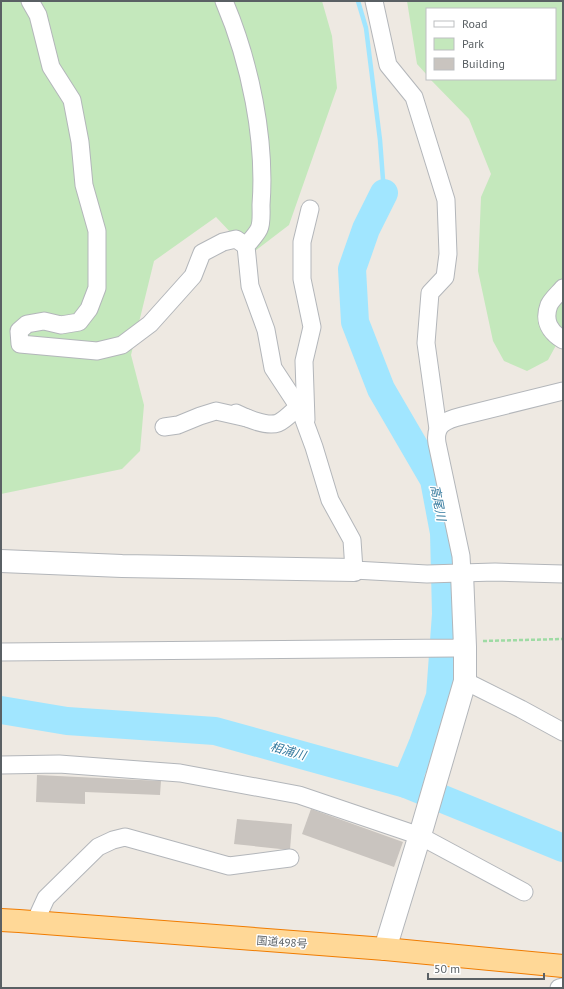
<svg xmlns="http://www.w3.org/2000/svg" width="564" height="989" viewBox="0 0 564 989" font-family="'PT Sans','Noto Sans JP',sans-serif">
<rect width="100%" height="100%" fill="#eee9e2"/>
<g fill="#c4e8bc">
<path d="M1,1h321l10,35 5,52 -48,137 -38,29 -35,-37 -62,44 -23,94 13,50 -4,46 -18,18 -121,25z"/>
<path d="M407,1h156v323l-3,14 -12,22 -21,11 -23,-10 -11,-20 -15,-70 3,-74 10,-23 -22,-55 -39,-40h125v-70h-128v66l-10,-11z"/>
</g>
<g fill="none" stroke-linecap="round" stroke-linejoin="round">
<path stroke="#a1e6ff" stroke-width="4.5" d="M358,1l8,27 14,112 4,53"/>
<g stroke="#a1e6ff" stroke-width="28">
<path d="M384,193l-18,36 -14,40 3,53 26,67 53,91 10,53 2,81 -6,82 -17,47 -17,41"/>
<path d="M1,710l66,11 148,10 191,53 157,64"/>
</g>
</g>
<g fill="#c9c4bf">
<path d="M37,775l124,6 -1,14 -75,-3v12l-49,-2z"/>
<path d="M311,809l92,33 -9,25 -92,-33z"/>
<path d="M237,819l55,5 -2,26 -56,-6z"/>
</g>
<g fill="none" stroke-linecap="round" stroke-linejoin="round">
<g stroke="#b3b6ba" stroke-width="19">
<g id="minor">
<path d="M30,1l8,14 13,52 21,33 8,42 4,43 13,46v57l-8,21 -10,13 -18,3 -17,-4 -17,3 -8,7 1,13 77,7 25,-6 28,-21 43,-48 9,-23 21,-11 13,-3 10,7"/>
<path d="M224,1c26,61 42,138 37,204 0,7 1,18 -2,24 -3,6 -9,12 -13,17l4,40 16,44 7,38 27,41 14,38 16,53 22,40 2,30 73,4 68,-2 68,2"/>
<path d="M374,1l14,64 26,32 32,103 2,54 -3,23 -15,16 -4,50 12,86"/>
<path d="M563,288c-4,5 -11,11 -14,17 -6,16 1,27 14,35"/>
<path d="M236,413c10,5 31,14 42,10 7,-3 14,-11 20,-16"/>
<path d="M306,420l-2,-59 8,-34 -10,-48v-37l8,-33"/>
<path d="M164,427l14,-2 22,-9 16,-5 31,7"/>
<path d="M462,573l-1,-17 -24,-113c-3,-19 9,-23 25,-27l101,-25"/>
<path d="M1,652l453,-4 11,-1"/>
<path d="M465,681l56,28 42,23"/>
<path d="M1,765l58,-1 121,9 119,22 121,41 104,56"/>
<path d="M35,922l11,-24 52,-51 15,-7 12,-3 104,29 61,-8"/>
<path d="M559,988l4,-1"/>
</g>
</g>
<g stroke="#b3b6ba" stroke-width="24">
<g id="tertiary">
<path d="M1,561l121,5 232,4"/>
<path d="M385,949l38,-124 42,-144v-34l-3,-74"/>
</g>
</g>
<g stroke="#f07c00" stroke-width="24">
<path id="trunk" d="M1,920l18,1 366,28 178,17"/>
</g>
<path stroke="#9edba4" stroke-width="2.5" stroke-dasharray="4 2" stroke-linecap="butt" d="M483,641l80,-2"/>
<use href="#minor" stroke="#fff" stroke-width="17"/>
<use href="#tertiary" stroke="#fff" stroke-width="22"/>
<use href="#trunk" stroke="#ffd897" stroke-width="22"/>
</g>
<g text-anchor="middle" stroke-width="3" stroke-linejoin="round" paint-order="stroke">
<g font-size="11" fill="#5a6064" stroke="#fff">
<text transform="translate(282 942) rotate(4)" y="4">国道498号</text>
</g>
<g font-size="12" font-style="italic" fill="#30779c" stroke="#fff">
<text transform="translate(438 503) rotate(79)" y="4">高尾川</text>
<text transform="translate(288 751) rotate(16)" y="4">相浦川</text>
</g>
</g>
<rect width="564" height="989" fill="none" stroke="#5a6064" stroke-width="4"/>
<rect x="426" y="8" width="130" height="72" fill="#ffffff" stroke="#bdbfc1"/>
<rect x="434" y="21" width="20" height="6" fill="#ffffff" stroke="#bdbfc1"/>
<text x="462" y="28" font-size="12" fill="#5a6064">Road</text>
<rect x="434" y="38" width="20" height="12" fill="#c4e8bc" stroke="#bdbfc1"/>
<text x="462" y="48" font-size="12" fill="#5a6064">Park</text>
<rect x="434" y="58" width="20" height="12" fill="#c9c4bf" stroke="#bdbfc1"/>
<text x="462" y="68" font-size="12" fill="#5a6064">Building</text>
<path d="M428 973v6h116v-6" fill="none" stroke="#5a6064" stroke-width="2"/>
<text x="434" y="973" font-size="12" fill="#5a6064" stroke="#ffffff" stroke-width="3" paint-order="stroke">50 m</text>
</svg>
